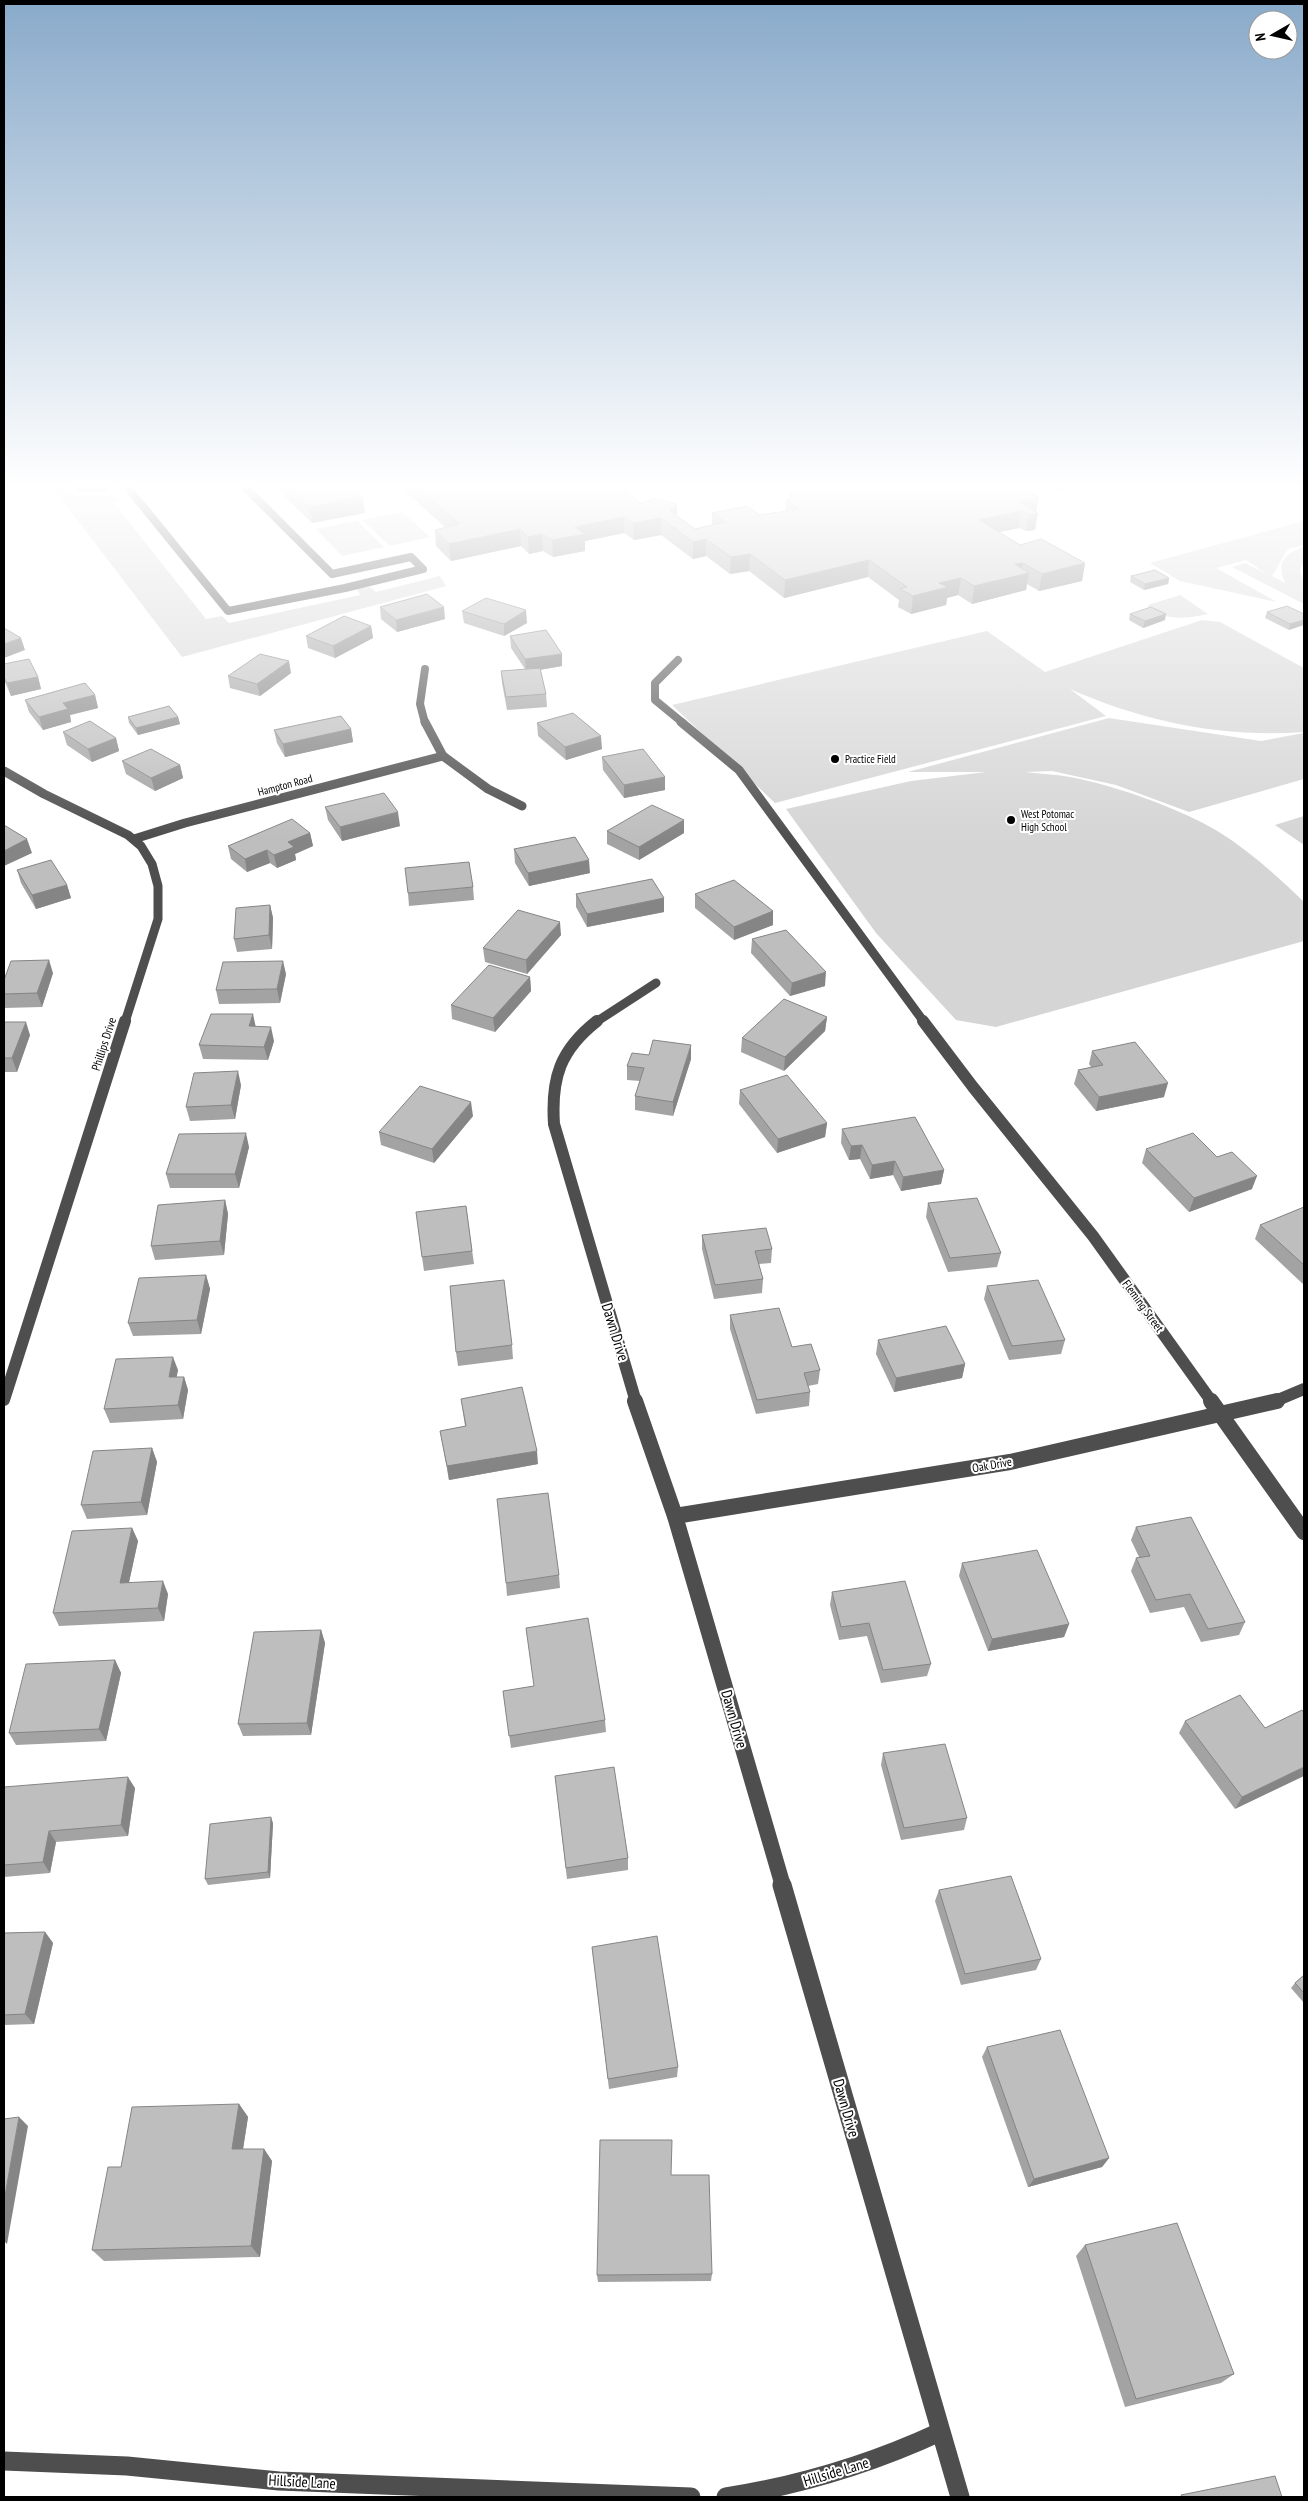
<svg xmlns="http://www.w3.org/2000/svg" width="1308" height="2501" viewBox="0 0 1308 2501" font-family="'PT Sans Narrow',sans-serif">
<rect width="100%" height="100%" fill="#fff"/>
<g fill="#d5d5d5">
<path d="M53,488h13l4,5 52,4 1,2 -10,3 93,117 16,-3 7,7 131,-28 -3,-6 13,-2 6,5 64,-16 6,10 -264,71z"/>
<path d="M402,512l28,25 -40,9 -28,-26z"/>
<path d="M357,521l27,26 -42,9 -26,-27z"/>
<path d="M1304,521v24l-16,4 -16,27 13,7c-9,-20 -1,-30 19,-36v15l-4,8 4,14v20l-72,-37 13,-4 22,11 -21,-14 -30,8 61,34 -97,-21 -30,-18z"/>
<path d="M1180,595l28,19c-25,5 -36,6 -60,-4v-5z"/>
<path d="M1202,620l18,2 84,46v64c-82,6 -159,-10 -234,-43l36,27 -331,87 -103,-98 315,-74 58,41z"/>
<path d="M1109,718l152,23 43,-8v46l-115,33 -73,-27 -64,-14 -27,1c15,2 30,2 45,5 47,9 109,31 149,55 32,20 59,45 85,70v39l-308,86 -40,-7 -80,-87 -90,-124 125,-28 75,-9h-78z"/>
<path d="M1304,816v29l-29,-20z"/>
</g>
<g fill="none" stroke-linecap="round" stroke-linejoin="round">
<g stroke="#4e4e4e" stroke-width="8">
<path d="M81,488h22"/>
<path d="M128,488l100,123 117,-23 78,-19 -12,-12 -79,17 -86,-86"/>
<path d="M678,660l-23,23v17l28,23"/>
<path d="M425,669l-5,35 5,19"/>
</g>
<g stroke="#4e4e4e" stroke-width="9">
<path d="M425,722l18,34 45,33 34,17"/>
<path d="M681,722l58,48 185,252"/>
<path d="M4,771l40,23 84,41 13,11 11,18 6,22v33l-33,103"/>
<path d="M134,839l51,-16 258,-67"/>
<path d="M596,1022l60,-39"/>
</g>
<g stroke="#4e4e4e" stroke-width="12">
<path d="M597,1021c-37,29 -46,57 -43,103l82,278"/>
<path d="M923,1021l50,66 120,149 119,166"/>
<path d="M4,1400l121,-379"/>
<path d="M1273,1402l31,-13"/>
</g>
<g stroke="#4e4e4e" stroke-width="16">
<path d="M635,1401l40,115 108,370"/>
<path d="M1211,1401l93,131"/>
<path d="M675,1516l335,-54 267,-61"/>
</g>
<g stroke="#4e4e4e" stroke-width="19">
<path d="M782,1885l178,612"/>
<path d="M4,2461l123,5 152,15 412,16"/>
<path d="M726,2497c75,-12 145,-33 214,-65"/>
</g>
</g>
<g fill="#a3a3a3">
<path d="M276,488h77l12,25 -53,10z"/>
<path d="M401,488h220l20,15 36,1v12l18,13 17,-4v-12l48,2 25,-4 1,-12 3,-1 1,-6 246,20 -1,18 -9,1 -7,-3 -20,4 21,13 65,18 -3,18 -43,10 -12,-7 -1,6 -54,14 -14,-9 -11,3 -1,7 -35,9 -13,-7 1,-7 -31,-23 -84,21 -35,-27 -19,3 -24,-18 -13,3 -32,-24 -27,5 -10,-7 -39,8v10l-32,6 -10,-6 -14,3 -8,-8 -70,15 -15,-15 -1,-16 10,-3z"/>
<path d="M1053,488h17l-12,3z"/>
<path d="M1131,576l38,2 -1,6 -24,6 -14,-8z"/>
<path d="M380,607l65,12 -48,13 -16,-13z"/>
<path d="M462,611l65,12 -23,13 -40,-13z"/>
<path d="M1267,612l37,2 -15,16 -24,-12z"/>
<path d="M1130,614l35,6 -22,8 -14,-8z"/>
<path d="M371,626l2,12 -38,20 -27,-10 -2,-12z"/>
<path d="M510,636l52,30 -22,4 6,24 1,13 -40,3 -5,-27 -1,-12 24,-2 -14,-21z"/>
<path d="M4,664l34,13 3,12 -30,7 -7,-16z"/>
<path d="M291,673l-31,23 -30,-8 -2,-12z"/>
<path d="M95,695l3,13 -28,7 1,7 -28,8 -14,-18 -4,-12z"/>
<path d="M128,717h50l2,7 -42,11 -9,-12z"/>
<path d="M537,723l65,26 -36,11 -28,-24z"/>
<path d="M351,729l2,13 -68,15 -8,-14 -3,-13z"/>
<path d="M63,732l53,6 3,13 -27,11 -25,-17z"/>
<path d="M602,757l63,20v13l-41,8 -21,-28z"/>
<path d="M122,761l58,4 3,13 -28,13 -29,-17z"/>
<path d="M325,807l75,19 -58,15 -14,-21z"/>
<path d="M684,820v13l-45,27 -32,-16v-13z"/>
<path d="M310,833l3,13 -18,8 1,6 -19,8 -7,-5 -23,9 -16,-13 -3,-13z"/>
<path d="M514,849l76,24 -61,13 -14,-23z"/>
<path d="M17,870l50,15 4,13 -35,11 -15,-26z"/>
<path d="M473,887l1,13 -65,6 -1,-13z"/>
<path d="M576,894l88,18 -77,15 -11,-20z"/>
<path d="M695,894l78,17v14l-39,15 -39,-32z"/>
<path d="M270,905l3,13 -1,31 -35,3 -3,-13z"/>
<path d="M561,935l-34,39 -42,-12 -2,-14z"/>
<path d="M752,939l73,47 -35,10 -39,-43z"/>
<path d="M53,973l-11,34 -38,1v-28z"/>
<path d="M286,974l-6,29 -61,1 -3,-14z"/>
<path d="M530,977l1,14 -36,41 -43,-13 -1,-14z"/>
<path d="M827,1017l-2,14 -41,40 -43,-19 1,-14z"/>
<path d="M4,1022l26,13 -13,37h-13z"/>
<path d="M256,1027l18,14 -6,19 -65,-1 -4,-14z"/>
<path d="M1092,1051l72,46 -68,14 -22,-27 4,-14 13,-3 -2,-3z"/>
<path d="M649,1055l42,4 -18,57 -38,-6v-14l5,-15 -13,-1v-14z"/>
<path d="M241,1085l-6,34 -45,2 -4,-14z"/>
<path d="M740,1090l87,33 -2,14 -48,16 -38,-49z"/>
<path d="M473,1116l-39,47 -53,-18 -2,-13z"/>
<path d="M842,1129l102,41 -3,14 -40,7 -8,-16 -23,4 -10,-20 -11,1 -8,-17z"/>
<path d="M249,1147l-10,41h-69l-4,-14z"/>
<path d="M1146,1149l71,8 35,32 -63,23 -47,-49z"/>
<path d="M225,1200l3,14 -4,41 -69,5 -4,-14z"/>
<path d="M928,1203l73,50 -4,14 -49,5 -22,-55z"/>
<path d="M466,1206l8,58 -50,7 -2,-14z"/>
<path d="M1304,1207v78l-49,-46 5,-14z"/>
<path d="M702,1235l70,14 -1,14 -12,1 4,15 -1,14 -48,6 -12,-50z"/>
<path d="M206,1275l4,14 -9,45 -68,2 -5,-13z"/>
<path d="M987,1286l78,54 -4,14 -52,6 -25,-61z"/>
<path d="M730,1315l62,32 28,23 -2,14 -10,2 2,6 -1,14 -53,8 -26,-85z"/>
<path d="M878,1340l87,24 -3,14 -68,14 -18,-38z"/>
<path d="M512,1345l1,14 -55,7 -2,-14z"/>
<path d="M178,1370l-2,7h8l4,13 -5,29 -73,4 -6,-14z"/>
<path d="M461,1399l77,65 -89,16 -9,-49 25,-5z"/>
<path d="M152,1448l5,14 -10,53 -60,4 -6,-14z"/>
<path d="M1136,1527l109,95 -6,13 -38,7 -17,-35 -34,6 -19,-42 5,-13 3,-1 -8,-17z"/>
<path d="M132,1528l6,13 -9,41 39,12 -4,27 -105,5 -6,-13z"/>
<path d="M962,1563l107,61 -5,13 -76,14 -29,-75z"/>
<path d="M559,1575l1,13 -53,8 -1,-13z"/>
<path d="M832,1592l99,72 -4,12 -46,7 -14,-47 -28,4 -9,-35z"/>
<path d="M321,1630l4,13 -14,92 -68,1 -5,-12z"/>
<path d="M115,1660l6,13 -15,68 -90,4 -7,-12z"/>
<path d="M534,1686l71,34 1,12 -95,16 -8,-57z"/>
<path d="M1304,1713l-69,96 -56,-76 6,-12 80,7z"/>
<path d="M883,1753l84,65 -3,12 -63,10 -20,-75z"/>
<path d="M555,1776l73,82v12l-61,9z"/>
<path d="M4,1787l131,1 -7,48 -72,6 -6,31 -46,4z"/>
<path d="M273,1823l-3,55 -62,7 -3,-6z"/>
<path d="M939,1890l102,69 -5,11 -75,15 -26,-84z"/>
<path d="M45,1932l8,11 -19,81 -30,1v-92z"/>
<path d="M592,1947l86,120 -1,10 -68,12z"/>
<path d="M1304,1975v28l-13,-15 4,-5z"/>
<path d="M987,2047l122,111 -7,9 -74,20 -46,-130z"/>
<path d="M239,2104l9,13 -5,32h21l8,12 -12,96 -156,4 -12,-11 29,-83z"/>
<path d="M1085,2245l149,129 -13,9 -96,24 -49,-151z"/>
<path d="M712,2274l-1,7 -113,1 -1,-7z"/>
</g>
<g fill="#858585">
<path d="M1059,488h11l-12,3z"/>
<path d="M363,496l2,17 -53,10 -2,-16z"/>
<path d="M1039,497l-3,16h2l-3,17 -9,1 3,-17 -8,-3 -2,17 -43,9 3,-17 40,-18z"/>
<path d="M677,504v17l-7,-10z"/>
<path d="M624,517v16l-39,8v10l-32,6 -1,-17 23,-13z"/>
<path d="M661,518v17l-27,5 -1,-17z"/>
<path d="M520,529l1,17 -70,15 -2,-17z"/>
<path d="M542,534l1,17 -14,3 -1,-17z"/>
<path d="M706,539v17l-13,3v-17z"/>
<path d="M750,554l-1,17 -19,3 1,-17z"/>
<path d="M869,560l-1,17 -84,21 1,-18z"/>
<path d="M1023,563l-2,12 8,-2 -3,17 -54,14 2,-18 41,-22z"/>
<path d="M1085,563l-3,18 -43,10 3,-17z"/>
<path d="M961,578l-3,17 -11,3 -1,7 -35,9 2,-18 26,-13z"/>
<path d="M1169,578l-1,6 -24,6 1,-6z"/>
<path d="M444,607l1,12 -48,13 -1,-12z"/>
<path d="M526,610l1,13 -23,13v-12z"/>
<path d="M1166,614l-1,6 -22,8 2,-7z"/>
<path d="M1304,620v5l-15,5 1,-6z"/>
<path d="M371,626l2,12 -38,20 -2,-12z"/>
<path d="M21,638l4,12 -21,8v-14z"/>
<path d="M562,654v12l-36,6 -1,-13z"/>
<path d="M289,661l2,12 -31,23 -3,-12z"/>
<path d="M38,677l3,12 -30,7 -4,-13z"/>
<path d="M95,695l3,13 -28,7 1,7 -28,8 -4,-13 24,-14z"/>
<path d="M178,717l2,7 -42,11 -2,-7z"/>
<path d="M351,729l2,13 -68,15 -2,-13z"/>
<path d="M601,736l1,13 -36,11 -1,-13z"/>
<path d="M116,738l3,13 -27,11 -4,-13z"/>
<path d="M180,765l3,13 -28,13 -4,-13z"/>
<path d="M665,777v13l-41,8v-13z"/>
<path d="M398,812l2,14 -58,15 -2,-14z"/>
<path d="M684,820v13l-45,27v-13z"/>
<path d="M310,833l3,13 -18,8 1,6 -19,8 -3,-13 14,-13z"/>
<path d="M27,839l5,14 -28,13v-15z"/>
<path d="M267,850l3,13 -23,9 -2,-13z"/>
<path d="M589,860l1,13 -61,13 -1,-13z"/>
<path d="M67,885l4,13 -35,11 -4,-14z"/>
<path d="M664,898v14l-77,15v-13z"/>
<path d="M270,905l3,13 -1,31 -3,-14z"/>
<path d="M773,911v14l-39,15v-13z"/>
<path d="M560,922l1,13 -34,39 -1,-14z"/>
<path d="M49,960l4,13 -11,34 -5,-14z"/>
<path d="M283,961l3,13 -6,29 -3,-14z"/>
<path d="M826,972l-1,14 -35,10 2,-13z"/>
<path d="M530,977l1,14 -36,41 -2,-14z"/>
<path d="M253,1014l3,14 -7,-2z"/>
<path d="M827,1017l-2,14 -41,40 1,-14z"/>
<path d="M26,1022l4,13 -13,37 -5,-14z"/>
<path d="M271,1027l3,14 -6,19 -4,-13z"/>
<path d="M691,1045v14l-18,57v-14z"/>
<path d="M238,1071l3,14 -6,34 -4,-14z"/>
<path d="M1168,1083l-4,14 -68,14 3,-14z"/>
<path d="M471,1102l2,14 -39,47 -2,-14z"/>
<path d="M827,1123l-2,14 -48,16 1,-14z"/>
<path d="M246,1133l3,14 -10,41 -4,-14z"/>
<path d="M862,1145l-2,14 -11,1 2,-14z"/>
<path d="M895,1161l-2,14 -23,4 2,-14z"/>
<path d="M944,1170l-3,14 -40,7 2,-14z"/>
<path d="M1257,1176l-5,13 -63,23 5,-14z"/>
<path d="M225,1200l3,14 -4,41 -4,-14z"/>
<path d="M206,1275l4,14 -9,45 -4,-14z"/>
<path d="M173,1357l5,13 -4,21 -5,-14z"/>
<path d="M965,1364l-3,14 -68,14 2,-14z"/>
<path d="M184,1377l4,13 -5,29 -5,-14z"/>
<path d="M152,1448l5,14 -10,53 -6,-13z"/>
<path d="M537,1451l1,13 -89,16 -2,-14z"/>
<path d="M132,1528l6,13 -12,55 -6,-13z"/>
<path d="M163,1581l5,13 -4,27 -6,-13z"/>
<path d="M1069,1624l-5,13 -76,14 4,-12z"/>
<path d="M321,1630l4,13 -14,92 -4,-12z"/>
<path d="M115,1660l6,13 -15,68 -7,-12z"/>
<path d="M1304,1767v9l-69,33 7,-12z"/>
<path d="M128,1777l7,11 -7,48 -7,-11z"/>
<path d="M271,1817l2,6 -3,55 -2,-6z"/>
<path d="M49,1831l7,11 -6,31 -7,-11z"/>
<path d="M45,1932l8,11 -19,81 -9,-10z"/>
<path d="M239,2104l9,13 -7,45 -9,-13z"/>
<path d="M19,2117l9,9 -21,118 -3,-3v-40z"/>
<path d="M264,2149l8,12 -12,96 -9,-11z"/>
<path d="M1109,2158l-7,9 -74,20 6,-8z"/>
</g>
<g fill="#bebebe" stroke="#858585">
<path d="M290,488h63l10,8 -53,11z"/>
<path d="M418,488h203l20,15 14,-5 22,6 -7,7 25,18 30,-7 -13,-9 35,-7 13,9 39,-6 -13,-10 8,-3 -4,-4 21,-4h211l17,9 -20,5 19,11 -9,1 -8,-3 -42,9 41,25 21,-6 44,24 -43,11 -19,-11 -8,1 14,9 -55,13 -13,-8 -22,5 9,4 -35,9 -13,-7 7,-2 -38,-27 -84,20 -35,-26 -19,3 -25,-18 -13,3 -32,-24 -28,5 -9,-6 -49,10 10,7 -33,6 -10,-6 -14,3 -8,-8 -71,15 -14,-14 24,-6z"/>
<path d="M1155,570l14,8 -24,6 -14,-8z"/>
<path d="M427,594l17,13 -48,13 -16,-13z"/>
<path d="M486,598l40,12 -22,14 -42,-13z"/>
<path d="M1287,606l17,8v6l-14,4 -23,-12z"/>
<path d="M1151,607l15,7 -21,7 -15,-7z"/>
<path d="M344,616l27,10 -38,20 -27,-10z"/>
<path d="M4,628l17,10 -17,6z"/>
<path d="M546,630l16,24 -37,5 -15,-23z"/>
<path d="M260,654l29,7 -32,23 -29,-8z"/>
<path d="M29,659l9,18 -31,6 -3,-6v-13z"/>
<path d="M540,668l6,26 -40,3 -5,-26z"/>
<path d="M85,683l10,12 -32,8 5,6 -29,8 -14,-17z"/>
<path d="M169,706l9,11 -42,11 -8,-11z"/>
<path d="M573,713l28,23 -36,11 -28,-24z"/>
<path d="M341,716l10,13 -68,15 -9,-14z"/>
<path d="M90,721l26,17 -28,11 -25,-17z"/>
<path d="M151,749l29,16 -29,13 -29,-17z"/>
<path d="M643,749l22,28 -41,8 -22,-28z"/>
<path d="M384,793l14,19 -58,15 -15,-20z"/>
<path d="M652,805l32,15 -45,27 -32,-16z"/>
<path d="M292,819l18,14 -22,9 6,5 -20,8 -7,-5 -22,9 -17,-13z"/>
<path d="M4,825l23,14 -23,12z"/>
<path d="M575,837l14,23 -61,13 -14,-24z"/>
<path d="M51,860l16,25 -35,10 -15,-25z"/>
<path d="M469,862l4,25 -65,6 -3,-25z"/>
<path d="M652,879l12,19 -77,16 -11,-20z"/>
<path d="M734,880l39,31 -39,16 -39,-33z"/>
<path d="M270,905l-1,30 -35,4 2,-31z"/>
<path d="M518,910l42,12 -34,38 -43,-12z"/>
<path d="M786,930l40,42 -34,11 -40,-44z"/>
<path d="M49,960l-12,33 -33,1v-14l7,-19z"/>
<path d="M283,961l-6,28 -61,1 7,-28z"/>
<path d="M489,965l41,12 -37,41 -42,-13z"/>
<path d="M784,999l43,18 -42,40 -43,-19z"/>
<path d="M211,1014h42l-4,12 22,1 -7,20 -65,-2z"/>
<path d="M4,1022h22l-14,36h-8z"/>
<path d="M653,1040l38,5 -18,57 -38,-6 9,-28 -17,-2 5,-13 17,2z"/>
<path d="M1135,1042l33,41 -69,14 -21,-27 25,-5 -11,-14z"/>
<path d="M238,1071l-7,34 -45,2 8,-34z"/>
<path d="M787,1075l40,48 -49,16 -38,-49z"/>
<path d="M420,1086l51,16 -39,47 -53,-17z"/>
<path d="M915,1117l29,53 -41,7 -8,-16 -23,4 -10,-20 -11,1 -9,-17z"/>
<path d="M246,1133l-11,41h-69l13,-40z"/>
<path d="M1193,1133l24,24 15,-5 25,24 -63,22 -48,-49z"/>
<path d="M977,1198l24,55 -51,5 -22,-55z"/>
<path d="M225,1200l-5,41 -69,5 7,-41z"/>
<path d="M466,1206l6,45 -50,6 -6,-45z"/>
<path d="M1304,1207v58l-44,-40z"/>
<path d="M766,1228l6,21 -17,2 8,28 -48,6 -13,-50z"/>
<path d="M206,1275l-9,45 -69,3 11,-45z"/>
<path d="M504,1280l8,65 -56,7 -6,-66z"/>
<path d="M1038,1280l27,60 -53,6 -25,-60z"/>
<path d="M779,1308l13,39 19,-3 9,26 -16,3 6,19 -53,8 -27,-85z"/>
<path d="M946,1326l19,38 -69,14 -18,-38z"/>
<path d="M173,1357l-4,20h15l-6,28 -74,4 12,-50z"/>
<path d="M522,1387l15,64 -90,15 -7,-35 26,-5 -5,-27z"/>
<path d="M152,1448l-11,54 -60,3 12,-54z"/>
<path d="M548,1493l11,82 -53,8 -9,-84z"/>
<path d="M1191,1517l54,105 -37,7 -18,-35 -34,6 -20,-42 14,-2 -14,-29z"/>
<path d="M132,1528l-12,55 43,-2 -5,27 -105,5 19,-82z"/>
<path d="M1037,1550l32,74 -77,15 -30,-76z"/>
<path d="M905,1581l26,83 -48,6 -14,-47 -28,4 -9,-35z"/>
<path d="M588,1618l17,102 -96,16 -6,-45 31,-5 -8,-58z"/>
<path d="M321,1630l-14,93 -69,1 16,-92z"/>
<path d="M115,1660l-16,69 -90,4 17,-69z"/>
<path d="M1240,1695l25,33 37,-18 2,3v54l-62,30 -57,-76z"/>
<path d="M945,1744l22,74 -63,10 -21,-75z"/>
<path d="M614,1767l14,91 -62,10 -11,-92z"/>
<path d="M128,1777l-7,48 -72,6 -6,31 -39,3v-78z"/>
<path d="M271,1817l-3,55 -63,7 5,-55z"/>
<path d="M1011,1876l30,83 -76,15 -26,-84z"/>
<path d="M45,1932l-20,82 -21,1v-82z"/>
<path d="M657,1936l21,131 -70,12 -16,-132z"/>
<path d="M1304,1975v18l-9,-10z"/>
<path d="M1060,2030l49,128 -75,21 -47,-132z"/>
<path d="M239,2104l-7,45h32l-13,97 -159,4 16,-83h13l11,-60z"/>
<path d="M19,2117l-15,84v-82z"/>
<path d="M600,2140h72l-1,35h38l3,99 -115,1z"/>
<path d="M1177,2223l57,151 -98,25 -51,-154z"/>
<path d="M1275,2476l7,21h-100l-1,-2z"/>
</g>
<linearGradient id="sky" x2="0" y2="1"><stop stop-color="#89aaca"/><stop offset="0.58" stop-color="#fff"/><stop offset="1" stop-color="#fff" stop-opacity="0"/></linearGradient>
<rect width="1308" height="838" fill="url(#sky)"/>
<g fill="#000" stroke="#fff" stroke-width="2">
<circle cx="835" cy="759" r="5"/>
<circle cx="1011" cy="820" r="5"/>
</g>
<g text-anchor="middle" stroke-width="4" stroke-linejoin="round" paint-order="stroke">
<g font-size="11" fill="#000" stroke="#fff" text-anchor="start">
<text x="845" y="763">Practice Field</text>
<text x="1021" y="818">West Potomac<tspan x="1021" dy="13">High School</tspan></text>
</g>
<g font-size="11" fill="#000" stroke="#fff">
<text transform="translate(285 785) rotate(-15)" y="4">Hampton Road</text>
</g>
<g font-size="12" fill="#000" stroke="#fff">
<text transform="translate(104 1044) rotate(-72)" y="4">Phillips Drive</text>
<text transform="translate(1143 1306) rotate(54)" y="4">Fleming Street</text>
<text transform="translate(992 1465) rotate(-10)" y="4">Oak Drive</text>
</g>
<g font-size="15" fill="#000" stroke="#fff">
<text transform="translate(615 1332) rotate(73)" y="5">Dawn Drive</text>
<text transform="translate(734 1719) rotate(74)" y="5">Dawn Drive</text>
<text transform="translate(846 2108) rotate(74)" y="5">Dawn Drive</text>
<text transform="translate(836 2472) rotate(-17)" y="5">Hillside Lane</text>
<text transform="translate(302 2482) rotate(3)" y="5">Hillside Lane</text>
</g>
</g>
<rect width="1308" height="2501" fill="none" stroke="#000000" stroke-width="10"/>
<g transform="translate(1273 35) rotate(261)"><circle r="24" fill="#ffffff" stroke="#999999"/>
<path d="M0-4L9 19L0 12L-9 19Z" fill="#000000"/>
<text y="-8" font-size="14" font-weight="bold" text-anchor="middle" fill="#000000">N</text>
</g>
</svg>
